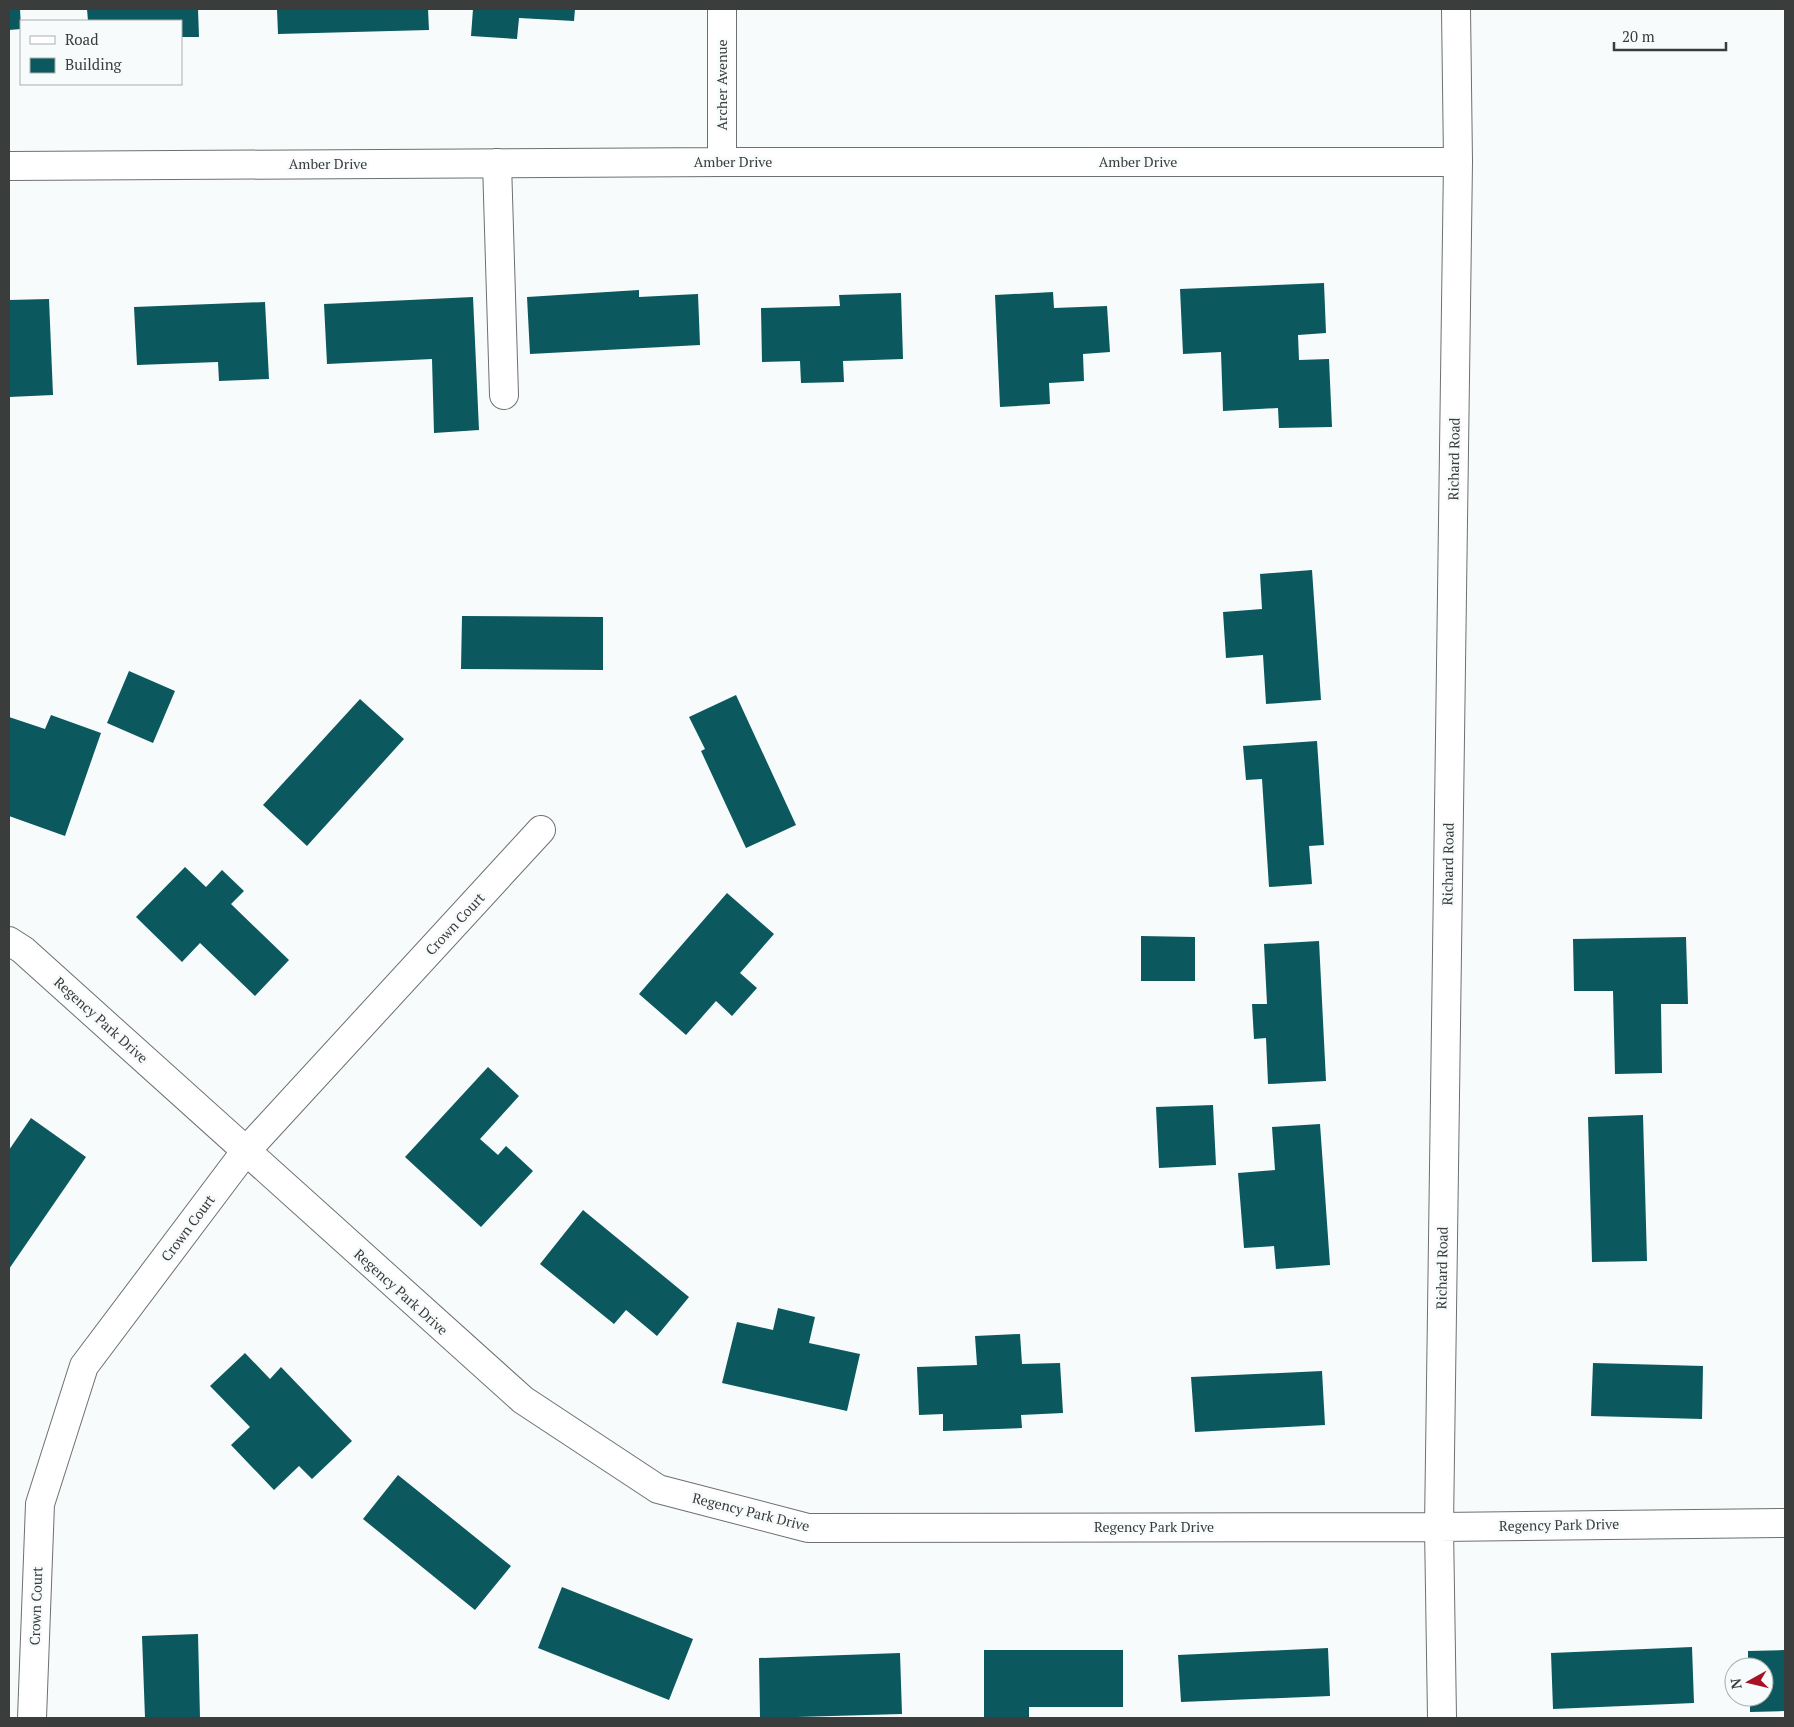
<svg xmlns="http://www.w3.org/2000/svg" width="1794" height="1727" font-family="'PT Serif',serif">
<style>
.building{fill:#0b595e}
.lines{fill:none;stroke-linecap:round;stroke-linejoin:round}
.minor-casing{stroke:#6c7070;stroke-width:30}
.minor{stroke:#fff;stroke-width:28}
.labels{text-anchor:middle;stroke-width:5;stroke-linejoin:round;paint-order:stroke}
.street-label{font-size:14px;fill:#3b3c3c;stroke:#f7fbfb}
</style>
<rect width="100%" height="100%" fill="#f7fbfb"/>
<path class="building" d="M9 9H20L21 29 9 30Z
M87 9H198L199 37H181V21H88Z
M277 9H428L429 30 278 34Z
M473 9H575L574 21 519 18 517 39 471 36Z
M1324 283 1326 333 1298 335 1299 360 1329 359 1332 427 1279 428 1278 408 1223 411 1221 352 1183 354 1180 289Z
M639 290V297L698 294 700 345 530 354 527 297Z
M1053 292 1054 308 1107 306 1110 352 1083 354 1084 381 1049 383 1050 404 1000 407 995 295Z
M901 293 903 359 843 361 844 382 801 383 800 361 762 362 761 308 840 306 839 295Z
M473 297 479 430 434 433 432 359 327 364 324 304Z
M49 299 53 395 9 397V300Z
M265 302 269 379 219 381 218 362 137 365 134 307Z
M1312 570 1321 700 1266 704 1263 655 1226 658 1223 612 1262 609 1260 574Z
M462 616 603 617V670L461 669Z
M129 671 175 691 153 743 107 723Z
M736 695 796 825 746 848 701 751 705 749 689 717Z
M360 699 404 739 307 846 263 805Z
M51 715 101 733 65 836 9 816V717L45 729Z
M1317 741 1324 845 1309 846 1312 884 1269 887 1262 779 1246 780 1243 746Z
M185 867 206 887 222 870 244 891 231 904 289 960 255 996 200 943 182 962 136 917Z
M727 893 774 934 740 973 757 988 732 1016 716 1001 686 1035 639 994Z
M1141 936 1195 937V981H1141Z
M1686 937 1688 1004H1661L1662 1073 1615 1074 1613 991H1574L1573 939Z
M1319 941 1326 1081 1268 1084 1266 1038 1254 1039 1252 1004H1267L1264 944Z
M488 1067 519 1096 480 1139 498 1155 506 1146 533 1171 481 1227 405 1157Z
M1213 1105 1216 1165 1159 1168 1156 1107Z
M1643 1115 1647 1261 1592 1262 1588 1117Z
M31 1118 86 1157 9 1269V1150Z
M1320 1124 1330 1265 1276 1269 1274 1246 1244 1248 1238 1173 1275 1170 1272 1127Z
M583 1210 689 1297 657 1336 626 1310 614 1324 540 1264Z
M778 1308 815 1317 809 1343 860 1354 847 1411 722 1383 737 1322 773 1330Z
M1020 1334 1022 1364 1060 1363 1063 1413 1021 1415 1022 1428 943 1431V1414L919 1415 917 1367 977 1365 975 1336Z
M245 1353 270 1379 281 1367 352 1441 312 1479 299 1466 274 1490 231 1445 250 1427 210 1386Z
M1593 1363 1703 1366 1702 1419 1591 1416Z
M1322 1371 1325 1425 1195 1432 1191 1377Z
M398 1475 511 1566 475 1610 363 1519Z
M562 1587 693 1639 669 1700 538 1648Z
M198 1634 200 1718H145L142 1636Z
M1692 1647 1694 1703 1553 1709 1551 1653Z
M1328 1648 1330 1696 1181 1702 1178 1655Z
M984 1650H1123V1707H1029V1718H984Z
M1785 1650V1711L1750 1712V1697H1764V1667H1748V1651Z
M900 1653 902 1714 760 1718 759 1658Z"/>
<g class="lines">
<defs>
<path id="minor" d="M722 9V162
M497 163 504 395
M9 166 722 162H1458
M9 941 23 950 523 1400 658 1489 808 1528 1439 1527 1785 1523
M32 1718 40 1504 84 1366 245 1152 541 830
M1442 1718 1439 1527 1458 162 1456 9"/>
</defs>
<use href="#minor" class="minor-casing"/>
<use href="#minor" class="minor"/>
</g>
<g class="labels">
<g class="street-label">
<text transform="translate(722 85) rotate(-90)" y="5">Archer Avenue</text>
<text x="733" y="167">Amber Drive</text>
<text x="1138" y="167">Amber Drive</text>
<text x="328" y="169">Amber Drive</text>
<text transform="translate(1454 459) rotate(-89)" y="5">Richard Road</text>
<text transform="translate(1448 864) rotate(-89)" y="5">Richard Road</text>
<text transform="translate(455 924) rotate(-47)" y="5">Crown Court</text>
<text transform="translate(101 1020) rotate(42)" y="5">Regency Park Drive</text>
<text transform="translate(188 1228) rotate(-53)" y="5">Crown Court</text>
<text transform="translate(1442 1268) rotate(-89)" y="5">Richard Road</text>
<text transform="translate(401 1292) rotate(42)" y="5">Regency Park Drive</text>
<text transform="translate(751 1512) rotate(14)" y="5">Regency Park Drive</text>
<text transform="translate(1559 1525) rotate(-1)" y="5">Regency Park Drive</text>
<text x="1154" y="1532">Regency Park Drive</text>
<text transform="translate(36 1606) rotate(-88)" y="5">Crown Court</text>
</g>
</g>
<rect width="1794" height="1727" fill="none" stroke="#3b3c3c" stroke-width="20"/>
<rect x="20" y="20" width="162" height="65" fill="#f7fbfb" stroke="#acafaf"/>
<rect x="30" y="36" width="25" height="8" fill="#ffffff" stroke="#acafaf"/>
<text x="65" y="45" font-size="15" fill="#3b3c3c">Road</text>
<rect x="30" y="58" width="25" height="15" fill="#0b595e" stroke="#acafaf"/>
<text x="65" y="70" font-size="15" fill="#3b3c3c">Building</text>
<g transform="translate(1749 1682) rotate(262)"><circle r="24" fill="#f7fbfb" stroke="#acafaf"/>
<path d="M0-4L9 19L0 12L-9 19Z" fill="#a81226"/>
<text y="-8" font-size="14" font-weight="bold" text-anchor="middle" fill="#3b3c3c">N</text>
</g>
<path d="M1614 42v8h112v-8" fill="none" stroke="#3b3c3c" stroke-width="2.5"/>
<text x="1622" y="42" font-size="15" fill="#3b3c3c" stroke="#f7fbfb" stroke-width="4" paint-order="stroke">20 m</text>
</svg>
